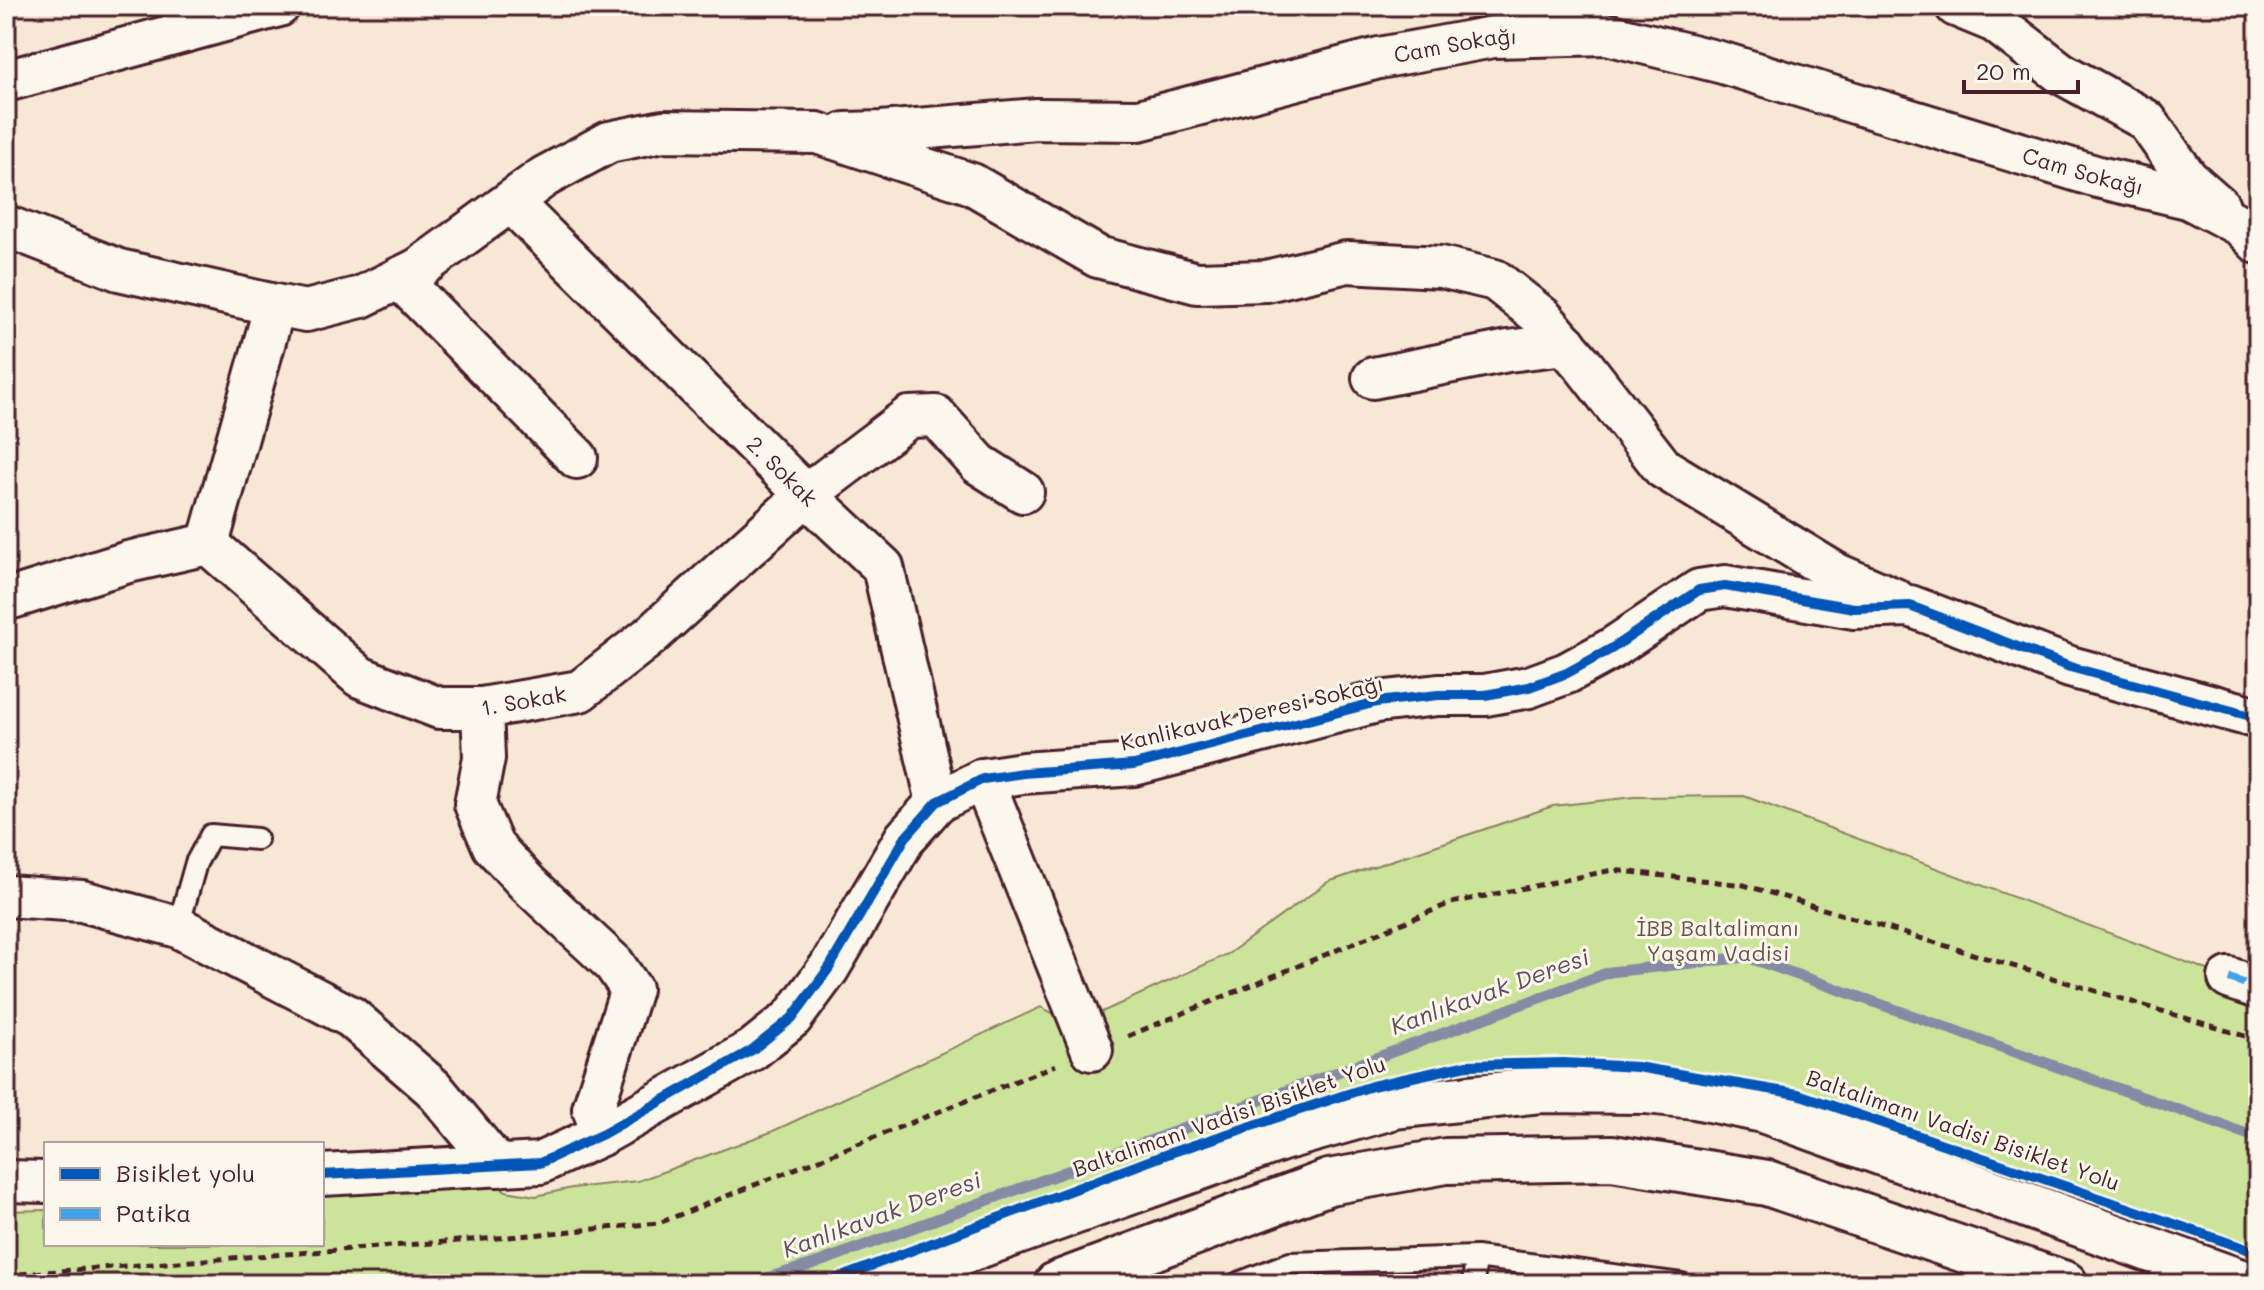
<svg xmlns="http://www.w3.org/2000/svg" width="2264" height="1290" font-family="Mali,sans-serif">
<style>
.green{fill:#cbe49a;stroke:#8a8262;stroke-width:2}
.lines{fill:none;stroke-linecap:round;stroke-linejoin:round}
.stream{stroke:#868aa5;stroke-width:11}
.service-casing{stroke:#4a1f2b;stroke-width:26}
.minor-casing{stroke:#4a1f2b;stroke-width:46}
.primary-casing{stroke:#4a1f2b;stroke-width:50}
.path{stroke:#4a1f2b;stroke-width:5;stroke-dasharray:8 6;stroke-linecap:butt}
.service{stroke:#fbf7ec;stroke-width:20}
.minor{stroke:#fbf7ec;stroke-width:40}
.primary{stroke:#fbf7ec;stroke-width:44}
.quiet{stroke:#40a2eb;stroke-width:8;stroke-dasharray:16 8;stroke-linecap:butt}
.cycleway-casing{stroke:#fbf7ec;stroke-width:15}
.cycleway{stroke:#0057b8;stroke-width:10}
.labels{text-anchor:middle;stroke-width:6;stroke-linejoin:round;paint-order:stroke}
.street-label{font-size:22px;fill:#4a1f2b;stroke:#fbf7ec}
.park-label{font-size:22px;fill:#6a5047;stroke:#fbf7ec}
.water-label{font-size:24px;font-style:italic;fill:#634c5e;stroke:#fbf7ec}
</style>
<rect width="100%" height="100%" fill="#f6e8d4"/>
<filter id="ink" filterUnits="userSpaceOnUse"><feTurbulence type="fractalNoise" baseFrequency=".0125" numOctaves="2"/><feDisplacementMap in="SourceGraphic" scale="16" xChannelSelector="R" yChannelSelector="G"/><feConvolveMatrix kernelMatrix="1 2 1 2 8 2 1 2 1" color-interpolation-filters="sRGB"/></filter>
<g filter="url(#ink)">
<path class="green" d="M1744 796 2258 989V1259L1799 1100 1636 1073 1485 1070 1374 1091 1283 1118 834 1284H6V1211L46 1210V1244H322V1190L484 1176 506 1191 536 1196 572 1188 638 1181 771 1132 1041 1007 1064 1019 1089 1018 1228 954 1328 882 1553 806 1634 797Z"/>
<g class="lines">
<path class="stream" d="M746 1284 814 1264 1610 972 1747 957 2258 1138"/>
<defs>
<path id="service" d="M178 927 196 863 211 835 257 839
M1476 1257 1681 1284
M1236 1284 1290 1263 1476 1257 1473 1284"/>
<g id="minor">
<path d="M1956 6 1995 22 2061 73 2146 120 2187 178 2219 206"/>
<path d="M6 81 279 6"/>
<path id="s1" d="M845 133 881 132 1037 119 1139 120 1379 58 1493 37 1607 34 1723 63 2098 177 2188 198 2241 226 2258 243"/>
<path id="s2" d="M511 202 806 495 883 567 937 802"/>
<path d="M6 226 119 270 275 305 208 544"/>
<path d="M399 278 577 458"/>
<path d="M275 305 306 311 361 297 418 269 544 177 609 142 663 131 817 133 972 184 1098 257 1197 283 1266 281 1347 262 1441 267 1495 280 1542 317 1583 365 1663 468 1837 574 1895 599"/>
<path d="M1373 378 1508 351 1566 344"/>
<path id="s3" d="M208 544 360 677 439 708H482L580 691 649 637 806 495 909 417 936 416 979 464 1023 492"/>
<path d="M6 600 128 562 208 544"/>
<path d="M482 708 484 758 475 804 493 846 527 883 614 964 631 989 593 1109 603 1134"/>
<path d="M983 779 1092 1050"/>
<path d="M6 896 82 901 178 927 351 1017 433 1088 498 1166"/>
<path d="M2229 978 2258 988"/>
<path d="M322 1175 540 1163 603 1134 752 1050 792 1018 829 968 905 838 937 802 983 779 1023 773 1134 765 1377 702 1438 695H1485L1529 687 1567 673 1611 649 1699 590 1725 586 1854 608 1910 606 2070 667 2258 718"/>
<path d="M6 1181 46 1182"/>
</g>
<path id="primary" d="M880 1284 941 1259 1282 1138 1395 1106 1542 1090 1646 1091 1695 1096 1763 1110 2246 1284
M1057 1284 1329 1182 1446 1161 1612 1158 1767 1183 2065 1284"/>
</defs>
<use href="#service" class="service-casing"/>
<use href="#minor" class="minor-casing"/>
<use href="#primary" class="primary-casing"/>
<path class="path" d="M1128 1036 1451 903 1613 870 1744 885 2258 1040
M6 1275 498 1238 659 1223 1056 1065"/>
<use href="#service" class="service"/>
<use href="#minor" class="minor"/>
<use href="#primary" class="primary"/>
<path class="quiet" d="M2229 978 2258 988"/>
<defs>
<path id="cycleway" d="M322 1175 540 1163 603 1134 752 1050 792 1018 829 968 905 838 937 802 983 779 1023 773 1134 765 1377 702 1438 695H1485L1529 687 1567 673 1611 649 1699 590 1725 586 1854 608 1910 606 2070 667 2258 718
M823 1284 1170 1153 1372 1086 1467 1065 1564 1063 1637 1067 1798 1094 2258 1253"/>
</defs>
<use href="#cycleway" class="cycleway-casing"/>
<use href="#cycleway" class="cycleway"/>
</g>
</g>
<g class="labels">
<g class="street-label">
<text dy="8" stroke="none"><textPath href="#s1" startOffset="620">Cam Sokağı</textPath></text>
<text dy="8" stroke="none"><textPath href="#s1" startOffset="1268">Cam Sokağı</textPath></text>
<text dy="8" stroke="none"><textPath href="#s2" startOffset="382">2. Sokak</textPath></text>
<text dy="8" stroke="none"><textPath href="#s3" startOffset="372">1. Sokak</textPath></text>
<text transform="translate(1252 713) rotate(-13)" y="8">Kanlikavak Deresi Sokağı</text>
<text transform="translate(1229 1116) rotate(-19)" y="8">Baltalimanı Vadisi Bisiklet Yolu</text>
<text transform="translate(1963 1130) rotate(19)" y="8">Baltalimanı Vadisi Bisiklet Yolu</text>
</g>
<g class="park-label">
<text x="1718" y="936">İBB Baltalimanı<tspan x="1718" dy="25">Yaşam Vadisi</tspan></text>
</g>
<g class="water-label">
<text transform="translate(1490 992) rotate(-20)" y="8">Kanlıkavak Deresi</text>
<text transform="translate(882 1215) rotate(-20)" y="8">Kanlıkavak Deresi</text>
</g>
</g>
<rect width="2264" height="1290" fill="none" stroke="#fbf7ec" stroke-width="32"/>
<rect x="16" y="16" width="2232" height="1258" fill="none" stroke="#4a1f2b" stroke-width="3" filter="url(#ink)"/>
<rect x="44" y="1142" width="280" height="104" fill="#fbf7ec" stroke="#b4a19f" stroke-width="2"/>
<rect x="60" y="1168" width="40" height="12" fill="#0057b8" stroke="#b4a19f" stroke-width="2"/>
<text x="116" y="1182" font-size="24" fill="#4a1f2b">Bisiklet yolu</text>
<rect x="60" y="1208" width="40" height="12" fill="#40a2eb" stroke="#b4a19f" stroke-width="2"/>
<text x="116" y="1222" font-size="24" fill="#4a1f2b">Patika</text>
<path d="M1964 80v12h114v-12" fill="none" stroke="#4a1f2b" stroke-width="4"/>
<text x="1976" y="80" font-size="24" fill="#4a1f2b" stroke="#fbf7ec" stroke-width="6" paint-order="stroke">20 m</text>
</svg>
